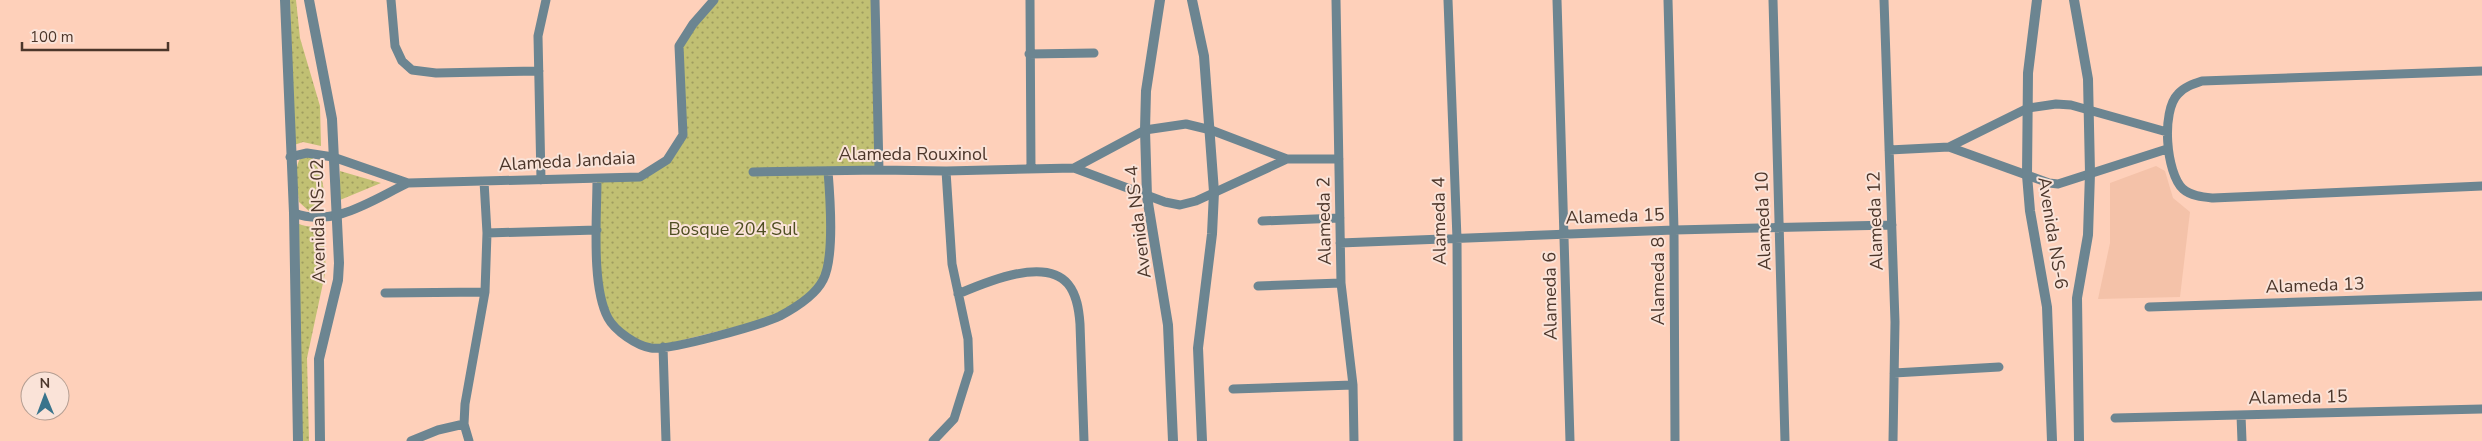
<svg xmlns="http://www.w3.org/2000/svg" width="2482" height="441" font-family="'Nunito Sans',sans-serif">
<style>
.built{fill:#f4c2a9}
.grass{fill:url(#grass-dots)}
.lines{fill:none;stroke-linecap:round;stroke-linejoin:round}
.minor{stroke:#6c8591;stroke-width:9}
.tertiary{stroke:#6c8591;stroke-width:10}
.labels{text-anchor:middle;stroke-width:4;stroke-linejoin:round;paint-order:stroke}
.street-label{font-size:18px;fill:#4c362a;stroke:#fae3d8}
.park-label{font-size:18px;fill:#4f4e22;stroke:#fae3d8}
</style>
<defs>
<pattern id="grass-dots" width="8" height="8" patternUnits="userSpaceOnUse" patternTransform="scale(1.25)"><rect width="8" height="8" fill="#c1c073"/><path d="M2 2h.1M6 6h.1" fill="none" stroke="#9f9d5f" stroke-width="1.8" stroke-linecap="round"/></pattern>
</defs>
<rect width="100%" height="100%" fill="#fed0ba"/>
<path class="built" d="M2156 166 2165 171 2173 198 2190 212 2180 297 2098 299 2110 243V183Z"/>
<path class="grass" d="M290 0H296L300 38 320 106 321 146 303 142 294 145Z
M714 0H875L879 170 828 171 830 205 824 280 779 316 651 348 626 337 609 319 600 293 597 179 640 177 667 160 683 135 679 46Z
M302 156 313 158C321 174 334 204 310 212L299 202C298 188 292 168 302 156Z
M340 171 381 183 340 200Z
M322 223 326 269 307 358 309 441H301L299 224C307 227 314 228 322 223Z"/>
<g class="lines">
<path class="minor" d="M391 0 395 46 402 61 412 70 436 73 539 71
M875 0 879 170
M1030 0 1031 169
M1336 0 1341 283 1353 385 1354 441
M1448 0 1457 239 1458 441
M1557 0 1570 441
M1668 0 1674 230 1675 441
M1773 0 1785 441
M1884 0 1895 322 1893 441
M1029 54 1094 53
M2482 71 2202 81C2193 84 2184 87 2178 94 2161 111 2166 173 2183 189 2191 196 2203 197 2213 198L2482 186
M1949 147 2028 108 2056 104 2071 105 2167 132
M1889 150 1949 147 2049 183 2058 184 2167 149
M290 157 307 153 333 157 408 183 640 177 667 160 683 135 679 46 693 24 714 0
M1074 168 1145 130 1186 124 1211 130 1287 159H1339
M753 172 879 170 946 171 1074 168 1165 202 1180 205 1196 201 1287 159
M597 179C597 217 591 286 608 318 615 331 637 346 651 348 669 351 761 325 780 316 795 308 815 296 823 280 835 258 830 196 828 171
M541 180 538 36 546 0
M294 213C334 228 372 200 408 183
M1262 221 1340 218
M487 233 597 230
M1340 243 1674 230 1892 225
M1258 286 1341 283
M385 293 485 292
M958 294C984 283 1045 256 1068 284 1077 295 1079 310 1080 324L1084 441
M2149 307 2482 296
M663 347 666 441
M1894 373 1999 367
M1233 389 1353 385
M2241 415 2242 441
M2115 418 2482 409
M411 441 438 430 464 424
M469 441 464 424 465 404 485 292 487 233 484 181
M933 441 954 419 969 371 968 339 952 264 946 171"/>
<path class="tertiary" d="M285 0 294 213 298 441
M309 0 332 119 339 263 338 280 319 359 320 441
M1160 0 1146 91 1145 130 1147 197 1168 325 1173 441
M1192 0 1204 56 1214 192 1212 234 1198 348 1202 441
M2037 0 2028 73 2027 175 2030 211 2047 307 2052 441
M2074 0 2088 79 2090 173 2088 235 2077 298 2079 441"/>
</g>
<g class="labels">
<g class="street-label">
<text x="913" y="160">Alameda Rouxinol</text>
<text transform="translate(567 161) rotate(-3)" y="6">Alameda Jandaia</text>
<text transform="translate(1615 216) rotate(-2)" y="6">Alameda 15</text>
<text transform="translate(318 221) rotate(-91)" y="6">Avenida NS-02</text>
<text transform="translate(1324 221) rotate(-91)" y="6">Alameda 2</text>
<text transform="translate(1439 221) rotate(-91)" y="6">Alameda 4</text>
<text transform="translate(1763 221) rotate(-92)" y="6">Alameda 10</text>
<text transform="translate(1875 221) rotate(-92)" y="6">Alameda 12</text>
<text transform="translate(1138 222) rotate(-97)" y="6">Avenida NS-4</text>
<text transform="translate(2053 233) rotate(81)" y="6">Avenida NS-6</text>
<text transform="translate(1658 281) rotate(-90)" y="6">Alameda 8</text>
<text transform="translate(2315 285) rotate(-2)" y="6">Alameda 13</text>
<text transform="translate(1550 296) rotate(-91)" y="6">Alameda 6</text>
<text transform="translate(2298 397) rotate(-1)" y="6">Alameda 15</text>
</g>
<g class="park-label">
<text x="733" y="235">Bosque 204 Sul</text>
</g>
</g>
<g transform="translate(45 396) rotate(359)"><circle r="24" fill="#fae3d8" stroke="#b49e92"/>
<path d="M0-4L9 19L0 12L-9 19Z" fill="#39748c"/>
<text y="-8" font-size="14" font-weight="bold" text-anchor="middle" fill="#4c362a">N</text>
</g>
<path d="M22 42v8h146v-8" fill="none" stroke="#4c362a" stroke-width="2.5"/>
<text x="30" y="42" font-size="15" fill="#4c362a" stroke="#fae3d8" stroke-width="4" paint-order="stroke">100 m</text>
</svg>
